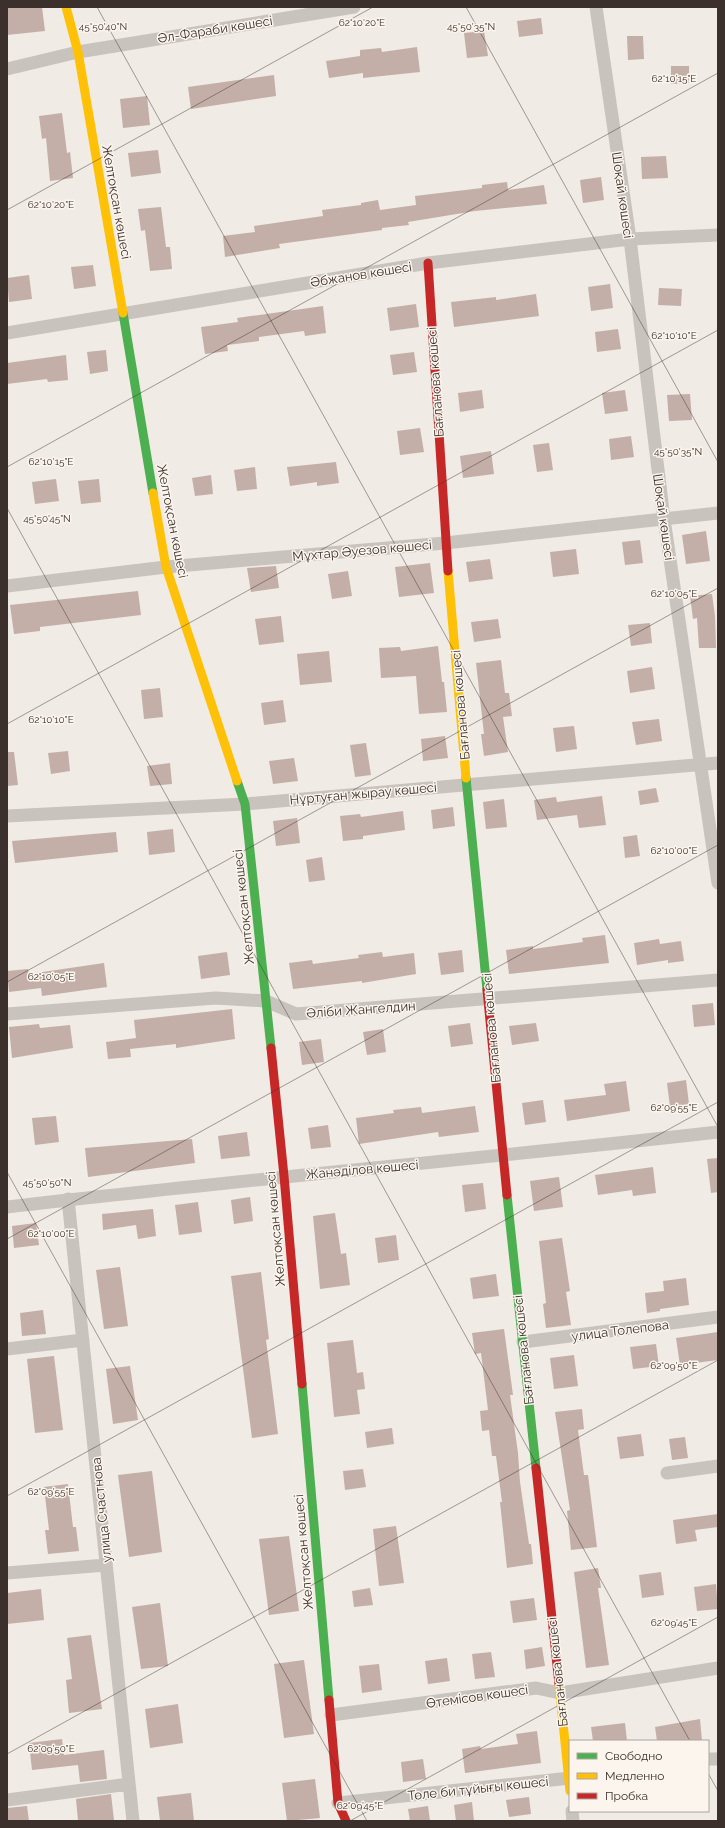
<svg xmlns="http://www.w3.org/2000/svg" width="725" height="1828" font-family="Raleway,sans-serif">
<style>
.building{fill:#c3afa7}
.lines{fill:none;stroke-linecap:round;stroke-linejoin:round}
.street{stroke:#c9c3be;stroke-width:13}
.fast{stroke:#4caf50;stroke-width:9}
.slow{stroke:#ffc107;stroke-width:9}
.jam{stroke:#c62828;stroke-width:9}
.ticks{fill:none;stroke:#3b302b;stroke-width:1;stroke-opacity:0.45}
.labels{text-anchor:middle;stroke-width:3;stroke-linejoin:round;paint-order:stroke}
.street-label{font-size:13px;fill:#3b302b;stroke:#fbf5ee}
.ticks-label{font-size:10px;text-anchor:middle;fill:#3b302b;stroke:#fbf5ee;stroke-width:3;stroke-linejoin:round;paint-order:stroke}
</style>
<rect width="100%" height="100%" fill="#f0ebe5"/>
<path class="building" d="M7 7H42L45 31 7 35Z
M541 18 543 34 519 37 517 21Z
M484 31 488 56 467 58 464 33Z
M627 36H643L644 59 628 60Z
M417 47 420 72 363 78V73L329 78 326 61 360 56V50L381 48 382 52Z
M671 66H689V83L671 84Z
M274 75 276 96 191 109 188 87Z
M147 96 150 125 123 128 120 99Z
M62 113 67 153 70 152 73 178 50 181 46 138 42 139 39 116Z
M158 150 161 173 131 177 128 153Z
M666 156 668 178 642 179 641 157Z
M601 177 604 200 583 203 580 180Z
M507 182 508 190 544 185 547 204 475 211 408 222 409 225 382 228V230L279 244 280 248 225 257 223 236 255 232 254 226 323 216 322 210 361 205V203L378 200 380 210 416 205 415 196 482 188V185Z
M161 207 166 247H170L172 269 150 271 145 230 141 231 138 209Z
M93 265 96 286 74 289 71 267Z
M29 275 32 299 9 302 7 278Z
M610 284 613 308 591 311 588 287Z
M659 288 682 289 681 306 658 305Z
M536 294 539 316 454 327 451 302 496 297V300Z
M416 304 419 327 390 331 387 308Z
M323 306 326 333 305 336 304 331 259 337V341L227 345 228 351 205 354 201 327 238 322 237 318Z
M618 329 621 349 597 352 595 332Z
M106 350 108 371 90 374 87 352Z
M414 352 417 372 393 375 390 355Z
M66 355 68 380 48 382 47 379 7 384V363Z
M482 390 484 408 460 412 458 393Z
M625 390 628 411 605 414 602 393Z
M690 394 692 420 669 421 667 395Z
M420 428 424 452 400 455 397 431Z
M631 436 634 457 611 460 609 439Z
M549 443 553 470 537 472 533 445Z
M491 451 494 474 463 478 460 456Z
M336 462 339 483 317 486V482L290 486 287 467Z
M255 467 257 489 237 491 234 470Z
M211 475 213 494 195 496 192 478Z
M56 479 59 501 35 504 32 482Z
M99 479 101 502 81 504 78 481Z
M706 531 710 561 686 564 682 535Z
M640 540 643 563 625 565 622 542Z
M576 549 579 574 553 577 550 552Z
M490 559 493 579 469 582 466 562Z
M430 563 434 593 399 597 395 567Z
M276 566 279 588 251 592 247 568Z
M348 571 352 596 332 599 328 574Z
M138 591 141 615 40 627V631L14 634 10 605Z
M712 594 715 616 716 648H699L697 618 693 619 690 596Z
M281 616 284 642 259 645 255 619Z
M498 619 501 638 474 642 471 622Z
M650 623 652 643 631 646 628 625Z
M438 646 442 682H444L447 712 419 714 416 676 381 678 379 648 400 647 401 651Z
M329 651 332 682 300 685 297 654Z
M501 660 505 693H509L512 716 503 717 508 752 484 756 481 734H484L476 663Z
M652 667 655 689 630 693 627 671Z
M160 688 163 717 144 719 141 690Z
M283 700 286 722 264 725 261 703Z
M659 719 662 741 636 745 632 722Z
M574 726 577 749 556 752 553 728Z
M445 736 448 758 423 761 421 739Z
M366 743 371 775 355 777 350 745Z
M68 751 70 771 51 774 48 753Z
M7 752H14L18 785 7 786Z
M294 758 298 781 273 784 269 761Z
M170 763 172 784 150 786 147 766Z
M656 788 659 802 640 805 638 791Z
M602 796 606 825 579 828 577 815 537 820 534 800 556 797 557 802Z
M504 799 507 827 486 829 483 802Z
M453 807 455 826 433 829 431 810Z
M403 811 405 830 363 836V839L343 841 340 816 360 814 361 817Z
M297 818 300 843 276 846 273 821Z
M173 829 175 852 149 855 147 832Z
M116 832 118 852 15 863 12 841Z
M637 835 640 856 625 858 623 837Z
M322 857 325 880 309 882 306 860Z
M605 935 609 963 509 974 506 950 533 946V949L583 942 582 938Z
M659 939 660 944 681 941 684 961 668 963V960L637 965 634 943Z
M462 950 464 972 441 975 438 953Z
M227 952 230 975 201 979 198 956Z
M382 952 383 957 414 953 416 974 362 983V981L293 989 289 963 312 960 313 964 359 958 358 955Z
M104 963 107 987 42 996 41 988 9 992 7 971 28 969 29 974Z
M713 1003 715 1025 694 1027 692 1005Z
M232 1009 235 1039 176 1048V1044L130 1049 131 1057 108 1059 106 1042 136 1038 134 1020Z
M470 1023 473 1044 451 1047 448 1026Z
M536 1023 539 1041 512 1045 509 1026Z
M39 1024 40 1028 70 1025 73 1048 12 1058 9 1027Z
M383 1029 386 1052 367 1055 363 1032Z
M321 1039 324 1062 302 1065 299 1042Z
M686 1080 689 1104 670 1107 667 1083Z
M626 1081 630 1111 567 1121 564 1100 606 1095 604 1084Z
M543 1100 546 1122 525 1125 522 1103Z
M475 1106 479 1132 439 1137 438 1132 359 1144 356 1118 394 1113 393 1110 421 1107 422 1113Z
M56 1116 59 1142 35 1145 32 1118Z
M328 1125 331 1147 311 1149 308 1128Z
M247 1132 250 1156 221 1159 218 1136Z
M192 1139 195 1163 88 1177 85 1148Z
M718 1158V1192L711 1193 707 1159Z
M653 1167 656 1193 633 1196 632 1190 598 1195 595 1175Z
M559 1177 563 1207 534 1211 530 1181Z
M483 1183 486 1209 465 1212 462 1185Z
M250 1197 253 1221 234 1224 231 1200Z
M198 1202 202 1232 179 1235 175 1205Z
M153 1209 156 1236 138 1239 136 1225 103 1230 102 1214Z
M335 1213 341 1254 346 1253 350 1285 320 1289 313 1216Z
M36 1223 39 1245 14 1248 12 1226Z
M396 1235 399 1260 378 1263 375 1238Z
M562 1238 570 1291 566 1292 571 1325 546 1328 543 1304 546 1303 539 1241Z
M120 1267 128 1326 104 1329 96 1270Z
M261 1272 269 1339 266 1340 278 1434 252 1438 231 1276Z
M496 1274 499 1296 473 1299 470 1278Z
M686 1278 689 1305 660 1309V1311L647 1313 645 1293 664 1291 663 1281Z
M43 1310 46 1334 22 1336 20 1313Z
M504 1329 513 1395H510L518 1453 520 1482 529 1544H531L533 1564 507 1568 500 1502H502L496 1456H492L489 1430 482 1431 480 1411 488 1410 481 1353 475 1354 472 1333Z
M718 1332V1360L680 1365 676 1338Z
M353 1340 357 1373 363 1372 365 1389 357 1390 360 1414 334 1417 327 1343Z
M656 1344 659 1366 633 1369 630 1347Z
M574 1355 578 1386 554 1389 550 1358Z
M54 1356 63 1430 35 1433 27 1359Z
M130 1366 138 1420 113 1424 106 1369Z
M582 1409 584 1429 578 1430 584 1475H588L597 1547 571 1550 567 1511 570 1510 555 1412Z
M392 1428 394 1444 367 1448 365 1432Z
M641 1434 644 1456 620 1459 617 1437Z
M685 1437 688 1458 672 1460 669 1439Z
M363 1469 366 1487 345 1490 343 1471Z
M152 1471 162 1552 129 1557 118 1475Z
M68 1484 73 1527H76L79 1551 48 1554 45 1530H49L44 1487Z
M718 1514V1527L695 1530 697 1541 676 1544 673 1520Z
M396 1526 404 1583 379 1586 373 1529Z
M289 1536 299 1611 269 1615 259 1539Z
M598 1568 601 1588H598L609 1665 586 1668 574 1572Z
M661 1572 664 1595 642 1598 639 1575Z
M716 1584 718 1609 697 1611 694 1587Z
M370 1588 373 1605 354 1607 352 1591Z
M41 1589 44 1620 7 1624V1593Z
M534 1598 537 1620 513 1623 510 1601Z
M160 1603 168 1666 141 1669 132 1607Z
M91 1635 102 1709 69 1713 66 1680 72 1679 67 1638Z
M542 1647 545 1666 526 1669 524 1650Z
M491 1652 495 1677 475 1679 472 1654Z
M447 1658 450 1681 428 1684 425 1661Z
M304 1660 314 1734 284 1738 274 1664Z
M379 1664 382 1690 362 1693 359 1666Z
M178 1704 183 1743 150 1748 145 1709Z
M700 1719 702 1741H657L655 1727Z
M625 1723 627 1741H593L591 1727Z
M537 1731 541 1763 465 1773 462 1749 480 1746 481 1749 518 1744 516 1734Z
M62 1739 64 1755 104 1750 107 1779 80 1782 78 1765 32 1770 29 1743Z
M423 1759 426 1779 403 1782 401 1762Z
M315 1779 320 1818 287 1821 282 1783Z
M191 1793 194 1821H160L157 1797Z
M111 1794 114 1820 78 1821 76 1799Z
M529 1797 531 1814 509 1817 506 1800Z
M472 1802 474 1821H456L454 1805Z
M27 1806 29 1821H7V1808Z
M428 1806 430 1821H410L408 1809Z"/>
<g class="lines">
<path class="street" d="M596 7 630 239 664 519 718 883
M7 69 78 52 354 7
M7 333 428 263 630 239 718 235
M7 586 166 567 445 543 718 513
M7 816 245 804 718 763
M7 1014 216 998 266 1001 296 1014 718 980
M68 1199 133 1821
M7 1207C244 1179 481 1159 718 1132
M523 1342 718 1317
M7 1349 83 1340
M667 1473 718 1466
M7 1573 106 1565
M331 1715 536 1688 560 1693 718 1668
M708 1759H718
M7 1800 129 1784
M338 1803 570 1778
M572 1811 573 1821"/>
<path class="fast" d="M123 313 153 493
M466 778 487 990
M237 781 245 804 271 1048
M507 1195 536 1468
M302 1384 329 1700"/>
<path class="slow" d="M66 7 78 52 123 313
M153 493 166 567 237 781
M448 571 466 778
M559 1684 570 1791"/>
<path class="jam" d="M428 263 448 571
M487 990 507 1195
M271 1048 284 1176 302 1384
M536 1468 559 1684
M329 1700 338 1803 346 1821"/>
</g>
<path class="ticks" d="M97 7 718 1127M466 7 718 462M7 210 373 7M7 467 718 73M7 508 690 1741M7 724 718 330M7 982 718 588M7 1172 367 1821M7 1239 718 845M7 1496 718 1102M7 1754 718 1360M708 1773 718 1791M350 1821 718 1617"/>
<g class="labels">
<g class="street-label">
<text transform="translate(215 29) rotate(-9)" y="5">Әл-Фараби көшесі</text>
<text transform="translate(623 195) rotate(82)" y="5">Шоқай көшесі</text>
<text transform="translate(117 202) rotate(80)" y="5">Желтоқсан көшесі</text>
<text transform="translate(361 274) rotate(-9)" y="5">Әбжанов көшесі</text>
<text transform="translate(435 382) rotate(-94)" y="5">Бағланова көшесі</text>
<text transform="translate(664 517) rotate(82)" y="5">Шоқай көшесі</text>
<text transform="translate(173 521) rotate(79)" y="5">Желтоқсан көшесі</text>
<text transform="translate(362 550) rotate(-5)" y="5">Мұхтар Әуезов көшесі</text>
<text transform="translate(460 705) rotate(-95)" y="5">Бағланова көшесі</text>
<text transform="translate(363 793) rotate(-5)" y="5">Нұртуған жырау көшесі</text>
<text transform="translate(243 907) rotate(-96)" y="5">Желтоқсан көшесі</text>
<text transform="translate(361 1009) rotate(-4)" y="5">Әліби Жангелдин</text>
<text transform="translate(491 1028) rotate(-95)" y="5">Бағланова көшесі</text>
<text transform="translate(362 1169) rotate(-5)" y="5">Жанәділов көшесі</text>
<text transform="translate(275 1229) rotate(-95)" y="5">Желтоқсан көшесі</text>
<text transform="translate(620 1330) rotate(-7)" y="5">улица Толепова</text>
<text transform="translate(523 1350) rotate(-96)" y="5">Бағланова көшесі</text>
<text transform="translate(101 1510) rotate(-96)" y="5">улица Счастнова</text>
<text transform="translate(303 1552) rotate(-95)" y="5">Желтоқсан көшесі</text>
<text transform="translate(557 1672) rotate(-96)" y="5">Бағланова көшесі</text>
<text transform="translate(477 1696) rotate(-8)" y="5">Өтемісов көшесі</text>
<text transform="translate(478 1788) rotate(-6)" y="5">Төле би тұйығы көшесі</text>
</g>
</g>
<g class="ticks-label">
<text x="362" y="26">62°10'20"E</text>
<text x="103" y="30">45°50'40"N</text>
<text x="471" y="30">45°50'35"N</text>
<text x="674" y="82">62°10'15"E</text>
<text x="51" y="208">62°10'20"E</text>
<text x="674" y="339">62°10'10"E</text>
<text x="678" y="455">45°50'35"N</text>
<text x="51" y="465">62°10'15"E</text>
<text x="47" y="522">45°50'45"N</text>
<text x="674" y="597">62°10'05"E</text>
<text x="51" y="723">62°10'10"E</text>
<text x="674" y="854">62°10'00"E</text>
<text x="51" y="980">62°10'05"E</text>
<text x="674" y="1111">62°09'55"E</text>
<text x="47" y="1186">45°50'50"N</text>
<text x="51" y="1237">62°10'00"E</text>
<text x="674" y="1369">62°09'50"E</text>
<text x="51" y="1495">62°09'55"E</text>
<text x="674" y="1626">62°09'45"E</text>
<text x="51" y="1752">62°09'50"E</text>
<text x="360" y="1809">62°09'45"E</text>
</g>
<rect width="725" height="1828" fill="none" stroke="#3b302b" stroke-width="16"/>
<rect x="569" y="1740" width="140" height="72" fill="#fbf5ee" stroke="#aea6a0"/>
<rect x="577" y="1753" width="20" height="6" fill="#4caf50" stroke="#aea6a0"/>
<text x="605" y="1760" font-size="12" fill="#3b302b">Свободно</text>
<rect x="577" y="1773" width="20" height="6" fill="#ffc107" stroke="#aea6a0"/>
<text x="605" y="1780" font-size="12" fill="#3b302b">Медленно</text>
<rect x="577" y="1793" width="20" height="6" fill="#c62828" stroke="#aea6a0"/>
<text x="605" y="1800" font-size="12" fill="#3b302b">Пробка</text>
</svg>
